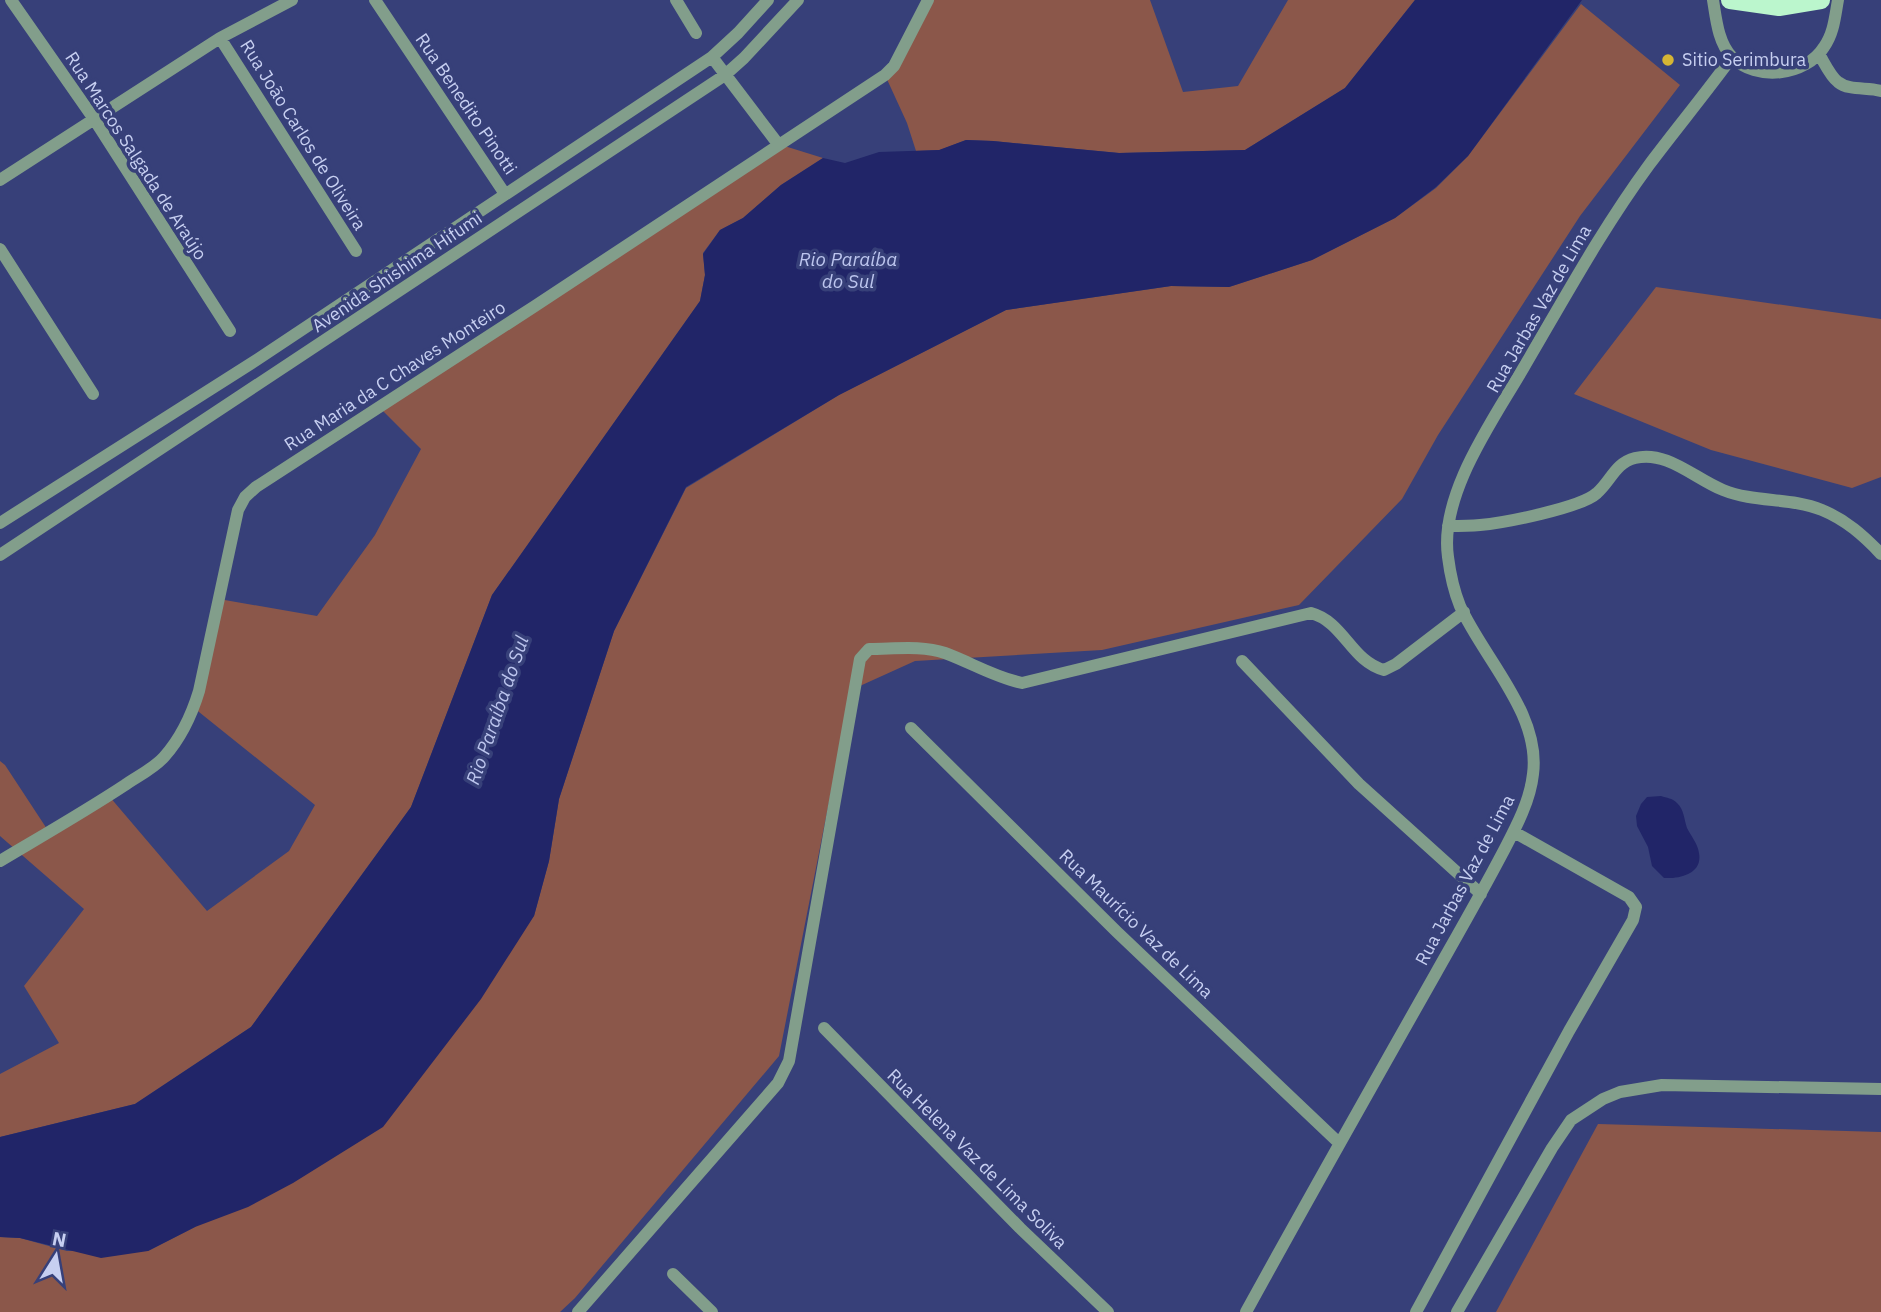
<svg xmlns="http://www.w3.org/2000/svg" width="1881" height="1312" font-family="'IBM Plex Sans',sans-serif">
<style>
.green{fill:#8b574a}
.water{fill:#212568}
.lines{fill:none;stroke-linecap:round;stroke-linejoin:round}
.minor{stroke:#829e8b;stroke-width:12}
.major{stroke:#bbf6cd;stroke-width:18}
.poi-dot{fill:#d5b534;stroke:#374079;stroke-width:2.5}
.labels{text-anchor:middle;stroke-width:7;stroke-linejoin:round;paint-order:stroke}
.poi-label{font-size:18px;fill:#c7cff1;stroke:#374079;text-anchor:start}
.street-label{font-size:18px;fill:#c7cff1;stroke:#374079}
.water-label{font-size:19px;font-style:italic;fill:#bcc5ee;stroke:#374079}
</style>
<rect width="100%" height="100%" fill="#374079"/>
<path class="green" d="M928 0H1150L1183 92 1238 86 1288 0H1415L1345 88 1245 150 1119 153 993 141 966 140 940 150 916 151 907 123 885 75Z
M1581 4 1680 85 1580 216 1438 435 1402 499 1299 605 1102 650 915 661 851 690 779 1056 575 1298 560 1312H0V1237L20 1238 67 1251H148L195 1227 534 916 549 861 559 799 614 631 686 488 839 395 1006 310 1171 286 1229 287 1312 260 1395 218 1436 188 1468 156Z
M778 144 823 158 781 185 743 218 720 230 703 253 705 275 700 301 492 595 411 807 251 1027 135 1104 0 1137V1074L59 1043 24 986 84 909 0 836V761L5 765 49 832 109 796 207 911 289 851 315 805 194 708 219 599 317 616 375 535 421 449 379 407Z
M1656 287 1881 319V477L1852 488 1711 450 1574 394Z
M1598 1124 1881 1132V1312H1496Z"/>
<path class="water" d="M1415 0H1582L1468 156 1436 187 1395 218 1312 260 1229 287 1171 286 1006 310 839 395 686 487 614 631 559 799 549 861 534 916 481 999 383 1127 293 1183 248 1207 195 1227 148 1251 101 1258 20 1238 0 1237V1137L135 1104 251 1027 411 807 492 595 700 301 705 275 703 254 720 230 743 218 781 185 823 158 845 163 879 152 939 150 966 140 993 141 1119 153 1245 150 1345 88Z
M1661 796C1667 798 1672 798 1677 803 1684 809 1684 819 1687 828 1691 836 1698 844 1699 853 1703 874 1679 879 1664 878L1652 866 1648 847 1637 826 1636 816 1641 804 1647 797Z"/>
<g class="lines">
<path class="minor" d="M11 0 94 119 230 331
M375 0 505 194
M676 0 696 33
M1713 0C1716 18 1718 43 1732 57 1756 82 1806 76 1824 47 1834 33 1835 16 1838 0
M220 38 356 251
M1819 54C1824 62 1830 76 1838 82 1849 91 1868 87 1881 91
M712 57 778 144
M0 180 220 38 292 0
M0 249 93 394
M0 523 258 359 712 57 738 33 768 0
M1448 526C1459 526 1469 526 1480 525 1503 523 1581 508 1597 493 1611 481 1615 463 1635 458 1667 450 1695 479 1723 490 1755 503 1790 497 1822 510 1846 520 1863 535 1881 554
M0 555 725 75 744 58 798 0
M1242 661 1359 784 1481 894
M911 728 1117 932 1339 1143
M0 861C42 836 84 812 125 785 138 776 153 769 164 757 181 738 192 714 199 691L238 510 245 497 256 487 535 306 885 75 894 66 928 0
M824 1028 1020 1228 1108 1312
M673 1274 712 1312
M578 1312 778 1083 789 1061 860 659 869 649C894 649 922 645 945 653 972 663 994 677 1022 683L1311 613C1344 622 1351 661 1384 670L1396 664 1464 612
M1246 1312C1308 1199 1372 1086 1436 973 1458 934 1481 894 1502 854 1515 829 1530 802 1533 774 1541 714 1484 659 1460 606 1454 591 1450 573 1448 557 1439 494 1494 419 1524 367 1564 299 1602 229 1649 165 1676 129 1705 94 1732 57
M1416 1312 1569 1031 1633 920 1636 907 1629 897 1514 832
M1457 1312 1552 1148 1571 1120 1603 1099 1620 1092 1662 1085 1881 1089"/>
<path class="major" d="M1730 0 1779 7 1821 0"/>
</g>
<circle class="poi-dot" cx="1668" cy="60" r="7"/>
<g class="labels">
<g class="poi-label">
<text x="1682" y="66">Sitio Serimbura</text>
</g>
<g class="street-label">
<text transform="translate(466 104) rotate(56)" y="6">Rua Benedito Pinotti</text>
<text transform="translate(303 135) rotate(58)" y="6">Rua João Carlos de Oliveira</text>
<text transform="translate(136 156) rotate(57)" y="6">Rua Marcos Salgada de Araújo</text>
<text transform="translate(397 272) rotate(-34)" y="6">Avenida Shishima Hifumi</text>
<text transform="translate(1539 309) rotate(-60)" y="6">Rua Jarbas Vaz de Lima</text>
<text transform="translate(395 376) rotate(-33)" y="6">Rua Maria da C Chaves Monteiro</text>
<text transform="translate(1465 880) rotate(-62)" y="6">Rua Jarbas Vaz de Lima</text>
<text transform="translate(1136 924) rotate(44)" y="6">Rua Maurício Vaz de Lima</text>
<text transform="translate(977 1159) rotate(45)" y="6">Rua Helena Vaz de Lima Soliva</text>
</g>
<g class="water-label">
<text x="848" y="266">Rio Paraíba<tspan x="848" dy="22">do Sul</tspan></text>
<text transform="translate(497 710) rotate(-71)" y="7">Rio Paraíba do Sul</text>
</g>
</g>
<g transform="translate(56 1256) rotate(11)" stroke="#374079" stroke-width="5" paint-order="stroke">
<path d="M0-5L12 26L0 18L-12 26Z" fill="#c7cff1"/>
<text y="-10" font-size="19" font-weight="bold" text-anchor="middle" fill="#c7cff1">N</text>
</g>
</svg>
